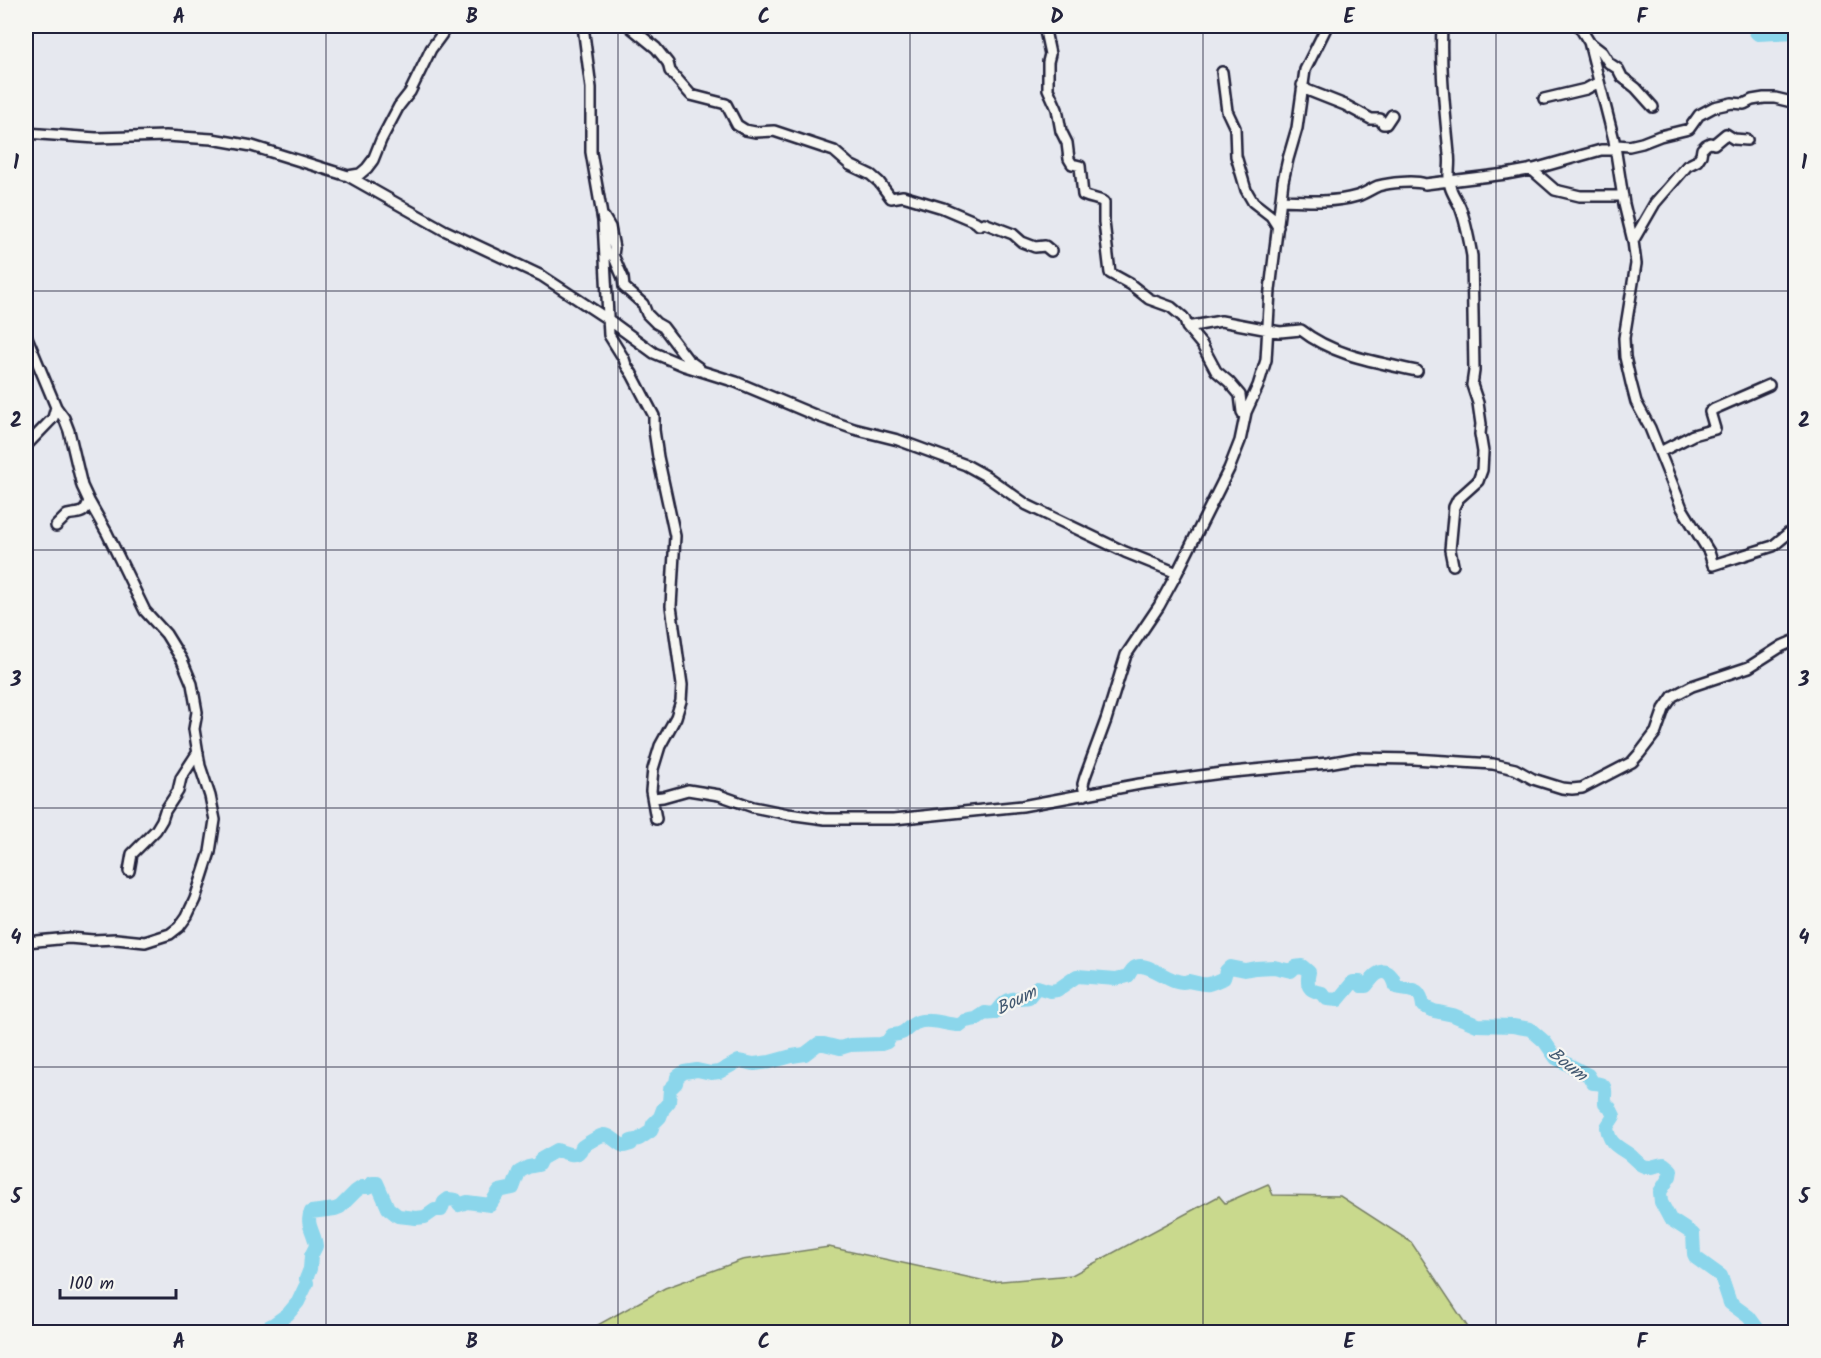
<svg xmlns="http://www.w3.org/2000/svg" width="1821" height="1358" font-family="Kalam,sans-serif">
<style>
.green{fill:#c9d98d;stroke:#767e64;stroke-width:1.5}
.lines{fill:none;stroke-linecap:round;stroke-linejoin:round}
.river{stroke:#8bd6eb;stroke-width:14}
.minor-casing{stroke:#22223b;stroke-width:14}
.minor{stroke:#f6f6f2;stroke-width:9}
.grid{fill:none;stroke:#22223b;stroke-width:1.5;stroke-opacity:0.55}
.labels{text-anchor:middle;stroke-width:4.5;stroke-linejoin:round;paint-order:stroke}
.water-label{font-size:18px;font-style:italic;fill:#425870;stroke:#f6f6f2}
.neatline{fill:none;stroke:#22223b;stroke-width:2}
.grid-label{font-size:20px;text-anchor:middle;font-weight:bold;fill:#22223b}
</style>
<rect width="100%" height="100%" fill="#e6e8ef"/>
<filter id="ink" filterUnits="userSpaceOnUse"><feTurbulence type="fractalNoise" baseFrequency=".0167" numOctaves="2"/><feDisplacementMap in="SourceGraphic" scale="12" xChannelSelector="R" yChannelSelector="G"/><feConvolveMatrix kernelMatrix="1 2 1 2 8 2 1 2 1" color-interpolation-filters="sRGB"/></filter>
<g filter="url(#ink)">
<path class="green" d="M1268 1184 1273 1195 1340 1196 1411 1242 1471 1332H589L594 1327 665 1288 742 1260 829 1247 990 1282 1072 1275 1219 1196 1225 1203Z"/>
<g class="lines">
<path class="river" d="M1756 26V32L1758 34 1796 32
M249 1332 264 1329 274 1324 288 1314 298 1302 307 1283 306 1279 310 1269 311 1256 316 1246C315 1233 305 1224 311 1212L335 1209 340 1207 356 1191 362 1187H369L372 1183H377L388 1208 398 1216 416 1218 425 1217 435 1210H441L444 1202 448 1199 456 1200 459 1205 467 1202 490 1205 499 1191 513 1188 519 1172 528 1167 538 1165 541 1159 557 1150C564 1152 575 1158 580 1151 581 1150 581 1148 582 1147 584 1145 601 1135 603 1135 611 1134 616 1143 624 1146L631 1144V1141L639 1139 651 1131 653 1124 660 1117 663 1109 669 1102 670 1089 676 1083 677 1077 684 1072 697 1070 711 1073 719 1072 739 1061 754 1064 770 1062 792 1056 805 1054 818 1044H824L840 1048 850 1045 881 1044 887 1042 892 1035C910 1034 907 1023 922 1021 935 1019 947 1025 960 1025L965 1021 976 1019 985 1013C1001 1016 997 1005 1009 1000 1015 998 1023 998 1029 997L1037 987 1050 991 1057 990 1077 976 1116 979 1128 976C1130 973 1131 970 1134 968 1147 958 1173 988 1188 981 1209 985 1204 987 1224 978L1226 971 1230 967 1245 970 1255 968 1274 967 1291 971 1295 967 1302 966 1309 972C1306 985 1308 991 1322 993L1327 999 1338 1000 1353 982H1360L1362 986H1366C1370 982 1372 977 1377 974 1388 967 1394 978 1396 987 1411 991 1420 985 1423 1006L1434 1011 1453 1015 1477 1025 1513 1026 1530 1029 1545 1042 1556 1058 1588 1075 1593 1083C1610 1083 1604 1092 1605 1103L1610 1108 1614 1116 1607 1127C1609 1144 1617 1146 1630 1155 1636 1160 1640 1167 1650 1167 1655 1167 1659 1164 1664 1164L1671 1170 1670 1176 1660 1192 1661 1202 1670 1219 1693 1234 1694 1254 1696 1258 1721 1276 1730 1303 1749 1317 1760 1332"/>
<defs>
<path id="minor" d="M583 26 591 88V152L603 221 609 335 624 359 626 365 632 374 654 416V430L658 457 675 536 671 606 682 685 681 701 676 717 660 746 653 769 651 791 656 819
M629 26 656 48 668 63 670 71 691 95 726 104 737 125 745 130 755 132 774 131 834 151 850 165 871 175 879 182 891 198 903 196 943 208 976 222 979 225 984 223 1013 234 1022 242 1035 247 1045 246 1051 251
M1044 26 1050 54 1048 62V89L1057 109 1061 131 1067 143 1069 159 1072 164 1080 166 1083 195C1092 199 1096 198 1104 202V222L1110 273 1130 284 1149 299 1171 307 1183 317 1185 320 1187 327 1202 345 1216 371 1229 382 1240 395 1242 412 1245 417
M1442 26C1440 70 1445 110 1449 154 1451 164 1447 176 1450 186 1452 194 1457 200 1460 207 1466 222 1469 239 1472 256L1474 371 1472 385 1478 403 1481 424 1480 434 1483 452 1482 470 1478 481 1458 499 1454 507 1450 550 1453 565
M1579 26 1589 42 1614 140 1624 204 1633 241 1636 264 1624 338 1625 357 1631 383 1636 402 1650 428 1682 508 1709 552 1713 565 1773 546 1796 527
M1589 42 1602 52 1609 63 1618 69 1622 77 1636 88 1653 107
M1222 72 1227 111 1235 128 1236 156 1246 190 1253 202 1271 216 1278 227
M1302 85 1307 90 1345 105 1371 119H1380L1383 124H1386L1392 115
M1544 99 1586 89 1599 82
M26 133 96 138 166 136 212 139 252 146 348 176 360 174 367 168 373 160 381 140 399 106 410 92 431 49 442 34 445 26
M1531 169 1555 190 1580 196H1623
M348 176 444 230 542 276 609 320 654 353 685 366 736 382 817 416 854 429 898 440 966 465 986 476 1027 505 1125 552 1177 573
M1281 200C1305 201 1334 203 1357 196 1364 194 1371 189 1378 186 1389 183 1414 180 1425 184L1506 174 1534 169 1601 150H1611L1617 145 1629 146 1642 143 1660 136 1689 129 1699 115 1714 107 1732 103 1744 104 1752 100 1764 98H1775L1796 103
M604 217 610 227 614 248 613 255 623 278 624 287 643 304 647 314 656 323 663 327 688 360 699 368
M1633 241 1655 203 1687 166 1697 161 1701 155 1702 149 1706 145 1710 143 1714 144 1726 134 1734 139 1747 140
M1187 327 1221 321 1280 332 1301 330C1334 356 1377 362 1417 371
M26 335 56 407 53 418 26 446
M1660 452 1693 435 1715 429 1710 412 1714 409 1769 385
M56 526 67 515C79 512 84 516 89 501
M1085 795 1083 784 1085 777 1106 720 1126 655 1159 606 1177 573 1229 469 1240 441 1246 412 1258 386 1266 360 1270 290 1283 181 1288 159 1297 128 1305 70 1327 26
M653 798 663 797 688 790 719 795 753 807 788 814 825 819H894L1022 806 1140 784 1222 773 1328 763 1356 758 1414 759 1493 764 1515 769 1533 779 1562 788 1572 789 1582 788 1632 762 1640 753 1656 732 1664 709 1673 696 1692 686 1749 667 1782 646 1796 640
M129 871 132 854 156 830 162 820 165 811 178 791 181 778 198 752
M26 942 69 938 93 940 116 939 145 942 170 934 179 927 187 916 195 899 210 852 215 820 210 796 200 766 194 729 197 712 192 684 182 660 166 634 145 611 107 533 89 501 82 486 69 431 64 418 56 407"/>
</defs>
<use href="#minor" class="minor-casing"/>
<use href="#minor" class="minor"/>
</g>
</g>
<path class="grid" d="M326 26V1332M618 26V1332M910 26V1332M1203 26V1332M1496 26V1332M26 291H1796M26 550H1796M26 808H1796M26 1067H1796"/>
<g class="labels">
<g class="water-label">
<text transform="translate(1016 1000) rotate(-27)" y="6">Boum</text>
<text transform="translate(1568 1064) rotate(38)" y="6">Boum</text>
</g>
</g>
<rect width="1821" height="1358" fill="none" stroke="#f6f6f2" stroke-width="66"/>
<path d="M60 1289v9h116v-9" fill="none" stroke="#22223b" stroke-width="3"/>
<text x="69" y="1289" font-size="18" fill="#22223b" stroke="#f6f6f2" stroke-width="4.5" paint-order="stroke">100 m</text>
<rect x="33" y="33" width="1755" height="1292" class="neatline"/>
<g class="grid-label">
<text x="179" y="23">A</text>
<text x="472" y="23">B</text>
<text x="764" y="23">C</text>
<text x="1057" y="23">D</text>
<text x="1349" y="23">E</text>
<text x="1642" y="23">F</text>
<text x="16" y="169">1</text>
<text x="1804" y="169">1</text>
<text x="16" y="427">2</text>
<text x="1804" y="427">2</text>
<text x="16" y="686">3</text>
<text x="1804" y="686">3</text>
<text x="16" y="944">4</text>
<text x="1804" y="944">4</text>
<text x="16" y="1203">5</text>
<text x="1804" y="1203">5</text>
<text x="179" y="1348">A</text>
<text x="472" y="1348">B</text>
<text x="764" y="1348">C</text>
<text x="1057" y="1348">D</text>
<text x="1349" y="1348">E</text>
<text x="1642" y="1348">F</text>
</g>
</svg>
